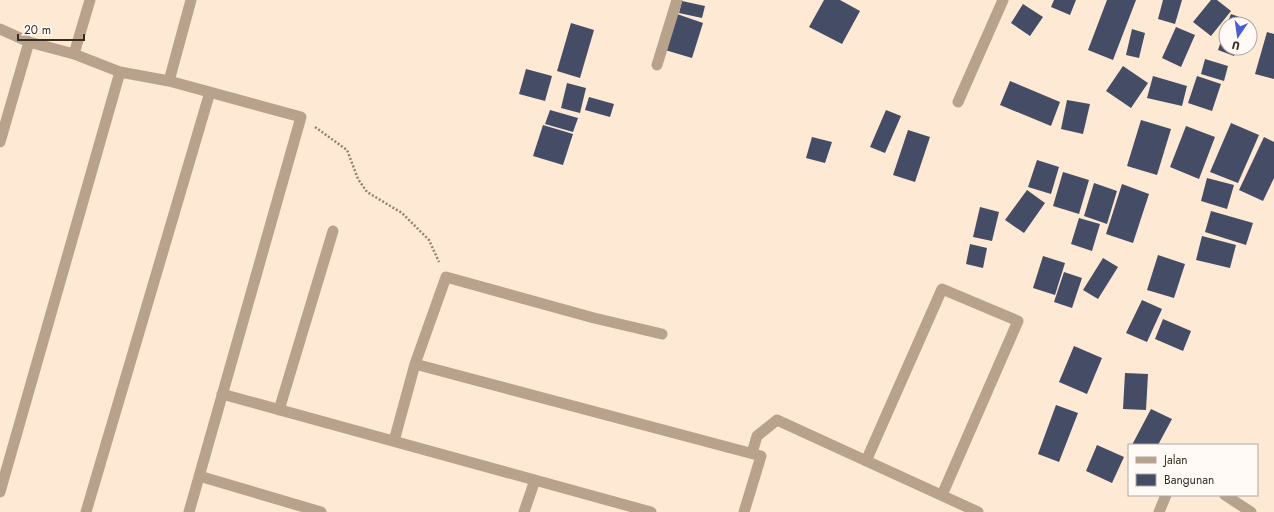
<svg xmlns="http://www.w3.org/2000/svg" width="1274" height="512" font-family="Jost,sans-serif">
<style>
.building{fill:#454c66}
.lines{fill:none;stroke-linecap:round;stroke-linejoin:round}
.path{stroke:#918374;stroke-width:2.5;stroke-dasharray:2 2;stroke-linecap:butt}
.minor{stroke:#b8a28c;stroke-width:11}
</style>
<rect width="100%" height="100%" fill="#fee9d5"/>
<path class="building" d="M824 0H840L860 11 842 44 809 27Z
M1054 0H1076L1070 15 1051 7Z
M1107 0H1136L1113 60 1088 50Z
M1163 0H1182L1175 24 1158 19Z
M1211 0H1217L1231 11 1211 36 1193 22Z
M682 1 705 6 702 18 679 13Z
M1023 4 1043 17 1030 36 1011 23Z
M677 14 703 23 692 58 665 50Z
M1231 14 1248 20 1246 24H1227Z
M571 23 594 30 580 78 557 71Z
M1176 27 1195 35 1181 67 1162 58Z
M1226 27V48H1237L1234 56 1218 50Z
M1132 29 1145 33 1139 58 1126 55Z
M1267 32 1274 34V79L1255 74Z
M1205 59 1228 66 1224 81 1201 74Z
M1123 66 1148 83 1131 108 1106 91Z
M526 69 552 76 545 101 519 94Z
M1153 76 1187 86 1182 106 1147 98Z
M1197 76 1221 84 1212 111 1188 103Z
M1010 81 1060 102 1051 126 1000 105Z
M567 83 586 88 580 113 561 108Z
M589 97 614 104 610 117 585 110Z
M1067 100 1090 104 1083 134 1061 129Z
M550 110 578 118 573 132 545 124Z
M886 110 901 116 885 153 870 147Z
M1141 120 1171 129 1157 175 1127 166Z
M1231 123 1259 135 1238 183 1210 172Z
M543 125 573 134 563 165 533 156Z
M1186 126 1215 137 1199 179 1170 167Z
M908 130 930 137 915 182 893 175Z
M812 137 832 142 825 163 806 158Z
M1264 137 1274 142V178L1263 201 1239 190Z
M1037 160 1059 167 1051 194 1028 187Z
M1063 172 1089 180 1079 214 1053 206Z
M1207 178 1234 185 1227 209 1201 201Z
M1094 183 1117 191 1107 224 1084 216Z
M1122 184 1149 194 1133 243 1106 234Z
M1027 190 1045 203 1024 233 1005 220Z
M980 207 999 212 992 241 973 237Z
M1211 211 1253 223 1246 245 1205 232Z
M1079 218 1100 224 1092 251 1071 244Z
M1202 236 1236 245 1230 268 1196 260Z
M970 244 987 248 983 268 966 264Z
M1158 255 1185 264 1174 298 1147 290Z
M1043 256 1065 263 1055 295 1033 288Z
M1103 258 1118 267 1098 299 1083 290Z
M1064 272 1082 278 1072 308 1054 302Z
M1142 300 1162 309 1147 342 1126 333Z
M1163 319 1191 331 1183 351 1155 339Z
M1074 346 1102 358 1087 394 1059 382Z
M1125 373 1148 374 1146 410 1123 409Z
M1056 405 1078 413 1059 462 1038 454Z
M1151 409 1172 419 1158 445H1132Z
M1097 445 1124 457 1112 483 1086 471Z"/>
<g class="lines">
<path class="path" d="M315 127 347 150 358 179 367 192 402 213 429 240 439 262"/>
<path class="minor" d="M0 29 29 42 74 54 120 72 169 81 301 117 189 512
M74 54 90 0
M657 65 677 0
M169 81 191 0
M958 102 1003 0
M0 142 29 42
M415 364 761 456 744 512
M222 394 651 512
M279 410 333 231
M394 441 415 364 446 277 594 318 662 334
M752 453 757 436 777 420 978 512
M866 461 942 289 1018 321 942 495
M199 476 321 512
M0 492 120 72
M1225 495 1251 512
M86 512 210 92
M524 512 535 480
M1159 512 1166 495"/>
</g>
<rect x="1128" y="444" width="130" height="52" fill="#fffaf5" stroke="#afa8a1"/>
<rect x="1136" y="457" width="20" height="6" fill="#b8a28c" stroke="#afa8a1"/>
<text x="1164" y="464" font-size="12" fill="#362d23">Jalan</text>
<rect x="1136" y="474" width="20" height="12" fill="#454c66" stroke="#afa8a1"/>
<text x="1164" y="484" font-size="12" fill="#362d23">Bangunan</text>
<g transform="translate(1238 36) rotate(193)"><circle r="19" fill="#fffaf5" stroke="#afa8a1"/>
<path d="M0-3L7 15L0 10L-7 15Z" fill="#4b5dd2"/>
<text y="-6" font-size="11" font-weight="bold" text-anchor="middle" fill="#362d23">U</text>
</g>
<path d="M18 34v6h66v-6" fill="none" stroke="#362d23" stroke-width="2"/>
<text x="24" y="34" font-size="12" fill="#362d23" stroke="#fffaf5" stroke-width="3" paint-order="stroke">20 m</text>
</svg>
